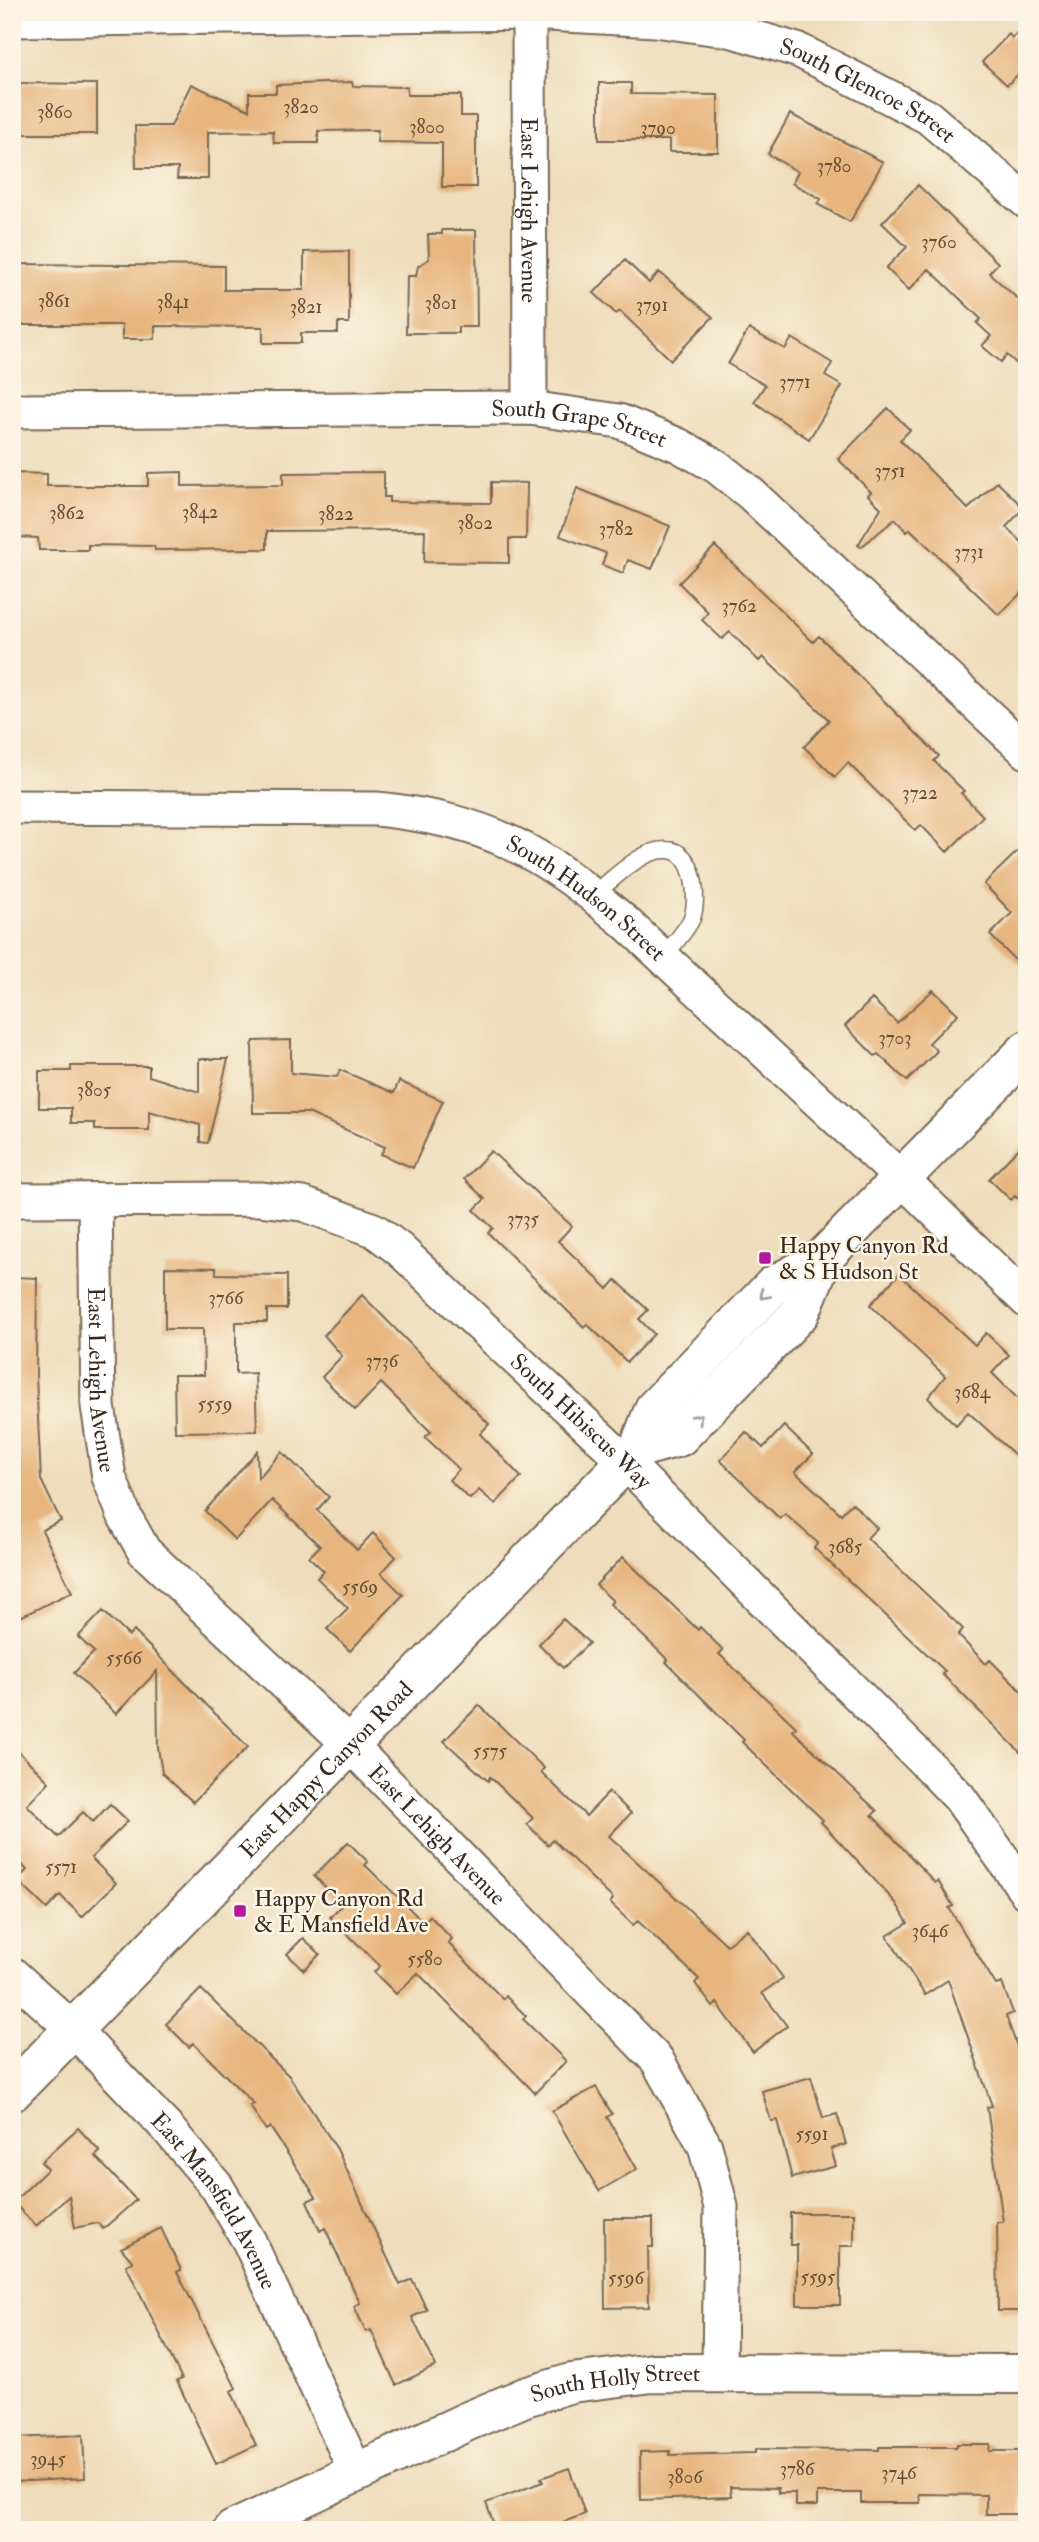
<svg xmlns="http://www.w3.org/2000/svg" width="1039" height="2542" font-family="'IM FELL Double Pica',serif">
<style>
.building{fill:#e7b57e}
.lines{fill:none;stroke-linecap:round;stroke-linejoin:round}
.service-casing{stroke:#7a6855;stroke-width:19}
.minor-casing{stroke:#7a6855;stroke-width:37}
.tertiary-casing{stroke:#7a6855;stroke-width:42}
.service{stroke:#fff;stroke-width:16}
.minor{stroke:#fff;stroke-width:33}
.tertiary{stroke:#fff;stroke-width:38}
.oneway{stroke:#a79f9a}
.poi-dot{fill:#b5179e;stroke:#fcf5e5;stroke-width:2.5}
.labels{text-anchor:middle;stroke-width:5;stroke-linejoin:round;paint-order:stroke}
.number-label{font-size:19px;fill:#664d36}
.street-label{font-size:23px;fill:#3b2a1e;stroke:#fcf5e5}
.poi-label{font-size:23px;fill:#3b2a1e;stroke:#fcf5e5;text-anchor:start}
</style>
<rect width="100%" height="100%" fill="#fcf5e5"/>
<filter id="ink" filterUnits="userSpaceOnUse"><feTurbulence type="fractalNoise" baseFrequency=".0143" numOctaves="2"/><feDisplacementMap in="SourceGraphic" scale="14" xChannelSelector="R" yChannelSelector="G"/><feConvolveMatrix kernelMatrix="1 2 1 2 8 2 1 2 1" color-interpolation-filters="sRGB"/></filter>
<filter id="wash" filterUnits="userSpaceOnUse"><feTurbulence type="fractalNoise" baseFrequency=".00686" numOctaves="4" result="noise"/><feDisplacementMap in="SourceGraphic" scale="28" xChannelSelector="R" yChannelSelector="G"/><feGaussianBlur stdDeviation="1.57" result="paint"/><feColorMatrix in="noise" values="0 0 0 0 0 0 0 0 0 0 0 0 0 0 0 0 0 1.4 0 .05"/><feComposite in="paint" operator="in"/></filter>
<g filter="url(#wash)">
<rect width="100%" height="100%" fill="#eedcba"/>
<g id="blocks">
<path class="building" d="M1027 22V66L1007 85 982 62 1009 34 1012 38Z
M352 82 353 86 407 87V95H461V116H476V187H442V143L377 142 378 130 318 131V143H274L273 131 208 132V179H177L178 168H136L135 126H171L191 84 249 110V93H276V85Z
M12 83 97 84V134H12Z
M599 83H631V94L718 95V152H669V140H599Z
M790 114 883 162 850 222 817 204 821 199 792 183 798 172 768 154Z
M918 185 998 263 989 273 1027 307V373L1007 355 1001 362 982 346 991 336 977 323 981 319 929 269 909 290 886 268 907 247 882 223Z
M442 230H476L477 327H458V333H406L407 276H416L418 266 429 259 428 234H442Z
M349 251V323H338V333H301V343H263V327L155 326V339H122V325H12V275H16V264L224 266V290H304V252Z
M625 260 649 283 659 272 713 317 671 360 620 311 616 314 594 293Z
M749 329 785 349 792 338 832 363 825 376 842 386 809 439 754 402 765 385 728 364Z
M888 408 910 430 900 440 968 509 997 482 1024 508 1006 527 1027 547V587L999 615 910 529 907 532 895 519 861 547 858 545 881 508 868 495 871 492 838 459Z
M182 472V486L283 485V473L384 472V497H389V502L491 503V482L527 483 526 539H509V563L424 562 425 530 267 531V549L155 550 154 546 88 545V550H39L38 538 16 537 15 473 47 474V486H148V473Z
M577 488 670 526 652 569 628 560 623 573 602 565 606 553 560 536Z
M715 546 813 642 819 636 939 756 934 761 964 791 961 793 983 816 947 852 921 825 915 830 848 763 835 777 804 747 829 720 763 657 759 661 730 632 722 639 702 620 708 612 679 583Z
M1027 842V972L990 935 1012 913 984 884Z
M933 990 958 1014 929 1043 937 1051 907 1081 878 1054 875 1056 845 1026 872 999 897 1023Z
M291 1040V1073L337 1077 340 1070 394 1093 399 1081 443 1101 413 1168 381 1154 385 1147 308 1113H253L252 1046 254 1041Z
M199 1059H228L208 1143 200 1142V1125L149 1111V1130H95V1123H71V1108H39V1071H71V1066H149V1076L199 1092Z
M1027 1140V1207L1015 1196 1011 1200 989 1179Z
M491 1151 572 1226 558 1241 608 1289 616 1280 648 1310 639 1319 654 1334 627 1362 587 1324 584 1327 488 1233 493 1228 474 1210 485 1199 464 1179Z
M165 1267 216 1268V1274L287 1275V1309H267V1322H236V1374L255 1373 257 1431 175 1432 174 1375H204L203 1329H165Z
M899 1274 975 1345 986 1333 1009 1355 992 1373 1027 1408V1466L968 1412 956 1425 928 1398 945 1376 870 1305Z
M12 1277 37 1278 36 1377 41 1480 61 1521 42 1530 72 1592 12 1621Z
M362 1295 489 1424 480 1434 521 1477 495 1504 479 1490 470 1499 449 1480 459 1469 425 1437 431 1432 381 1383 355 1410 322 1377 342 1356 324 1335Z
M784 1426 813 1454 795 1472 841 1514 852 1503 877 1528 867 1538 963 1629 958 1635 986 1664 990 1660 1027 1697V1759L942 1674 945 1671 814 1548 818 1543 785 1514 780 1519 720 1460 746 1432 763 1448Z
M257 1451 258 1478 282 1452 329 1497 317 1510 357 1550 373 1533 396 1557 381 1573 403 1595 350 1651 327 1629 348 1608 317 1578 324 1571 309 1557 320 1546 272 1500 235 1540 205 1511Z
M623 1557 698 1630 700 1627 723 1650 719 1654 796 1727 793 1731 877 1811 872 1815 935 1883 938 1881 953 1906 949 1908 996 1985 1002 1983 1013 2013 1006 2016 1027 2074V2311H998L997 2222H1003L987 2107 992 2106 948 1980 925 1995 887 1936 908 1923 896 1903 821 1822 823 1820 742 1742 744 1740 666 1662 668 1660 610 1604 613 1601 596 1585Z
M103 1611 129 1636 134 1631 248 1747 193 1802 162 1773 158 1748 157 1671 116 1714 74 1673 94 1652 78 1637Z
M563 1619 589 1643 563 1668 539 1644Z
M479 1705 544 1768 541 1772 586 1816 609 1792 631 1813 609 1836 727 1945 747 1929 783 1978 762 1993 787 2026 753 2052 717 2003 713 2007 695 1983 699 1979 638 1921 633 1925 610 1903 613 1899 553 1840 548 1845 527 1824 533 1818 490 1777 488 1781 444 1741Z
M12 1745 49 1782 27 1805 58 1837 83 1812 93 1822 110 1804 128 1821 91 1858 116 1883 82 1917 60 1895 47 1909 17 1880 27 1870 12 1854Z
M348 1842 368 1862 365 1865 423 1922 430 1916 452 1939 448 1943 503 1999 506 1996 526 2016 523 2019 566 2061 535 2093 418 1973 396 1994 374 1972 380 1966 330 1917 343 1904 314 1876Z
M303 1938 320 1954 304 1970 287 1954Z
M201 1989 289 2076 337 2149 400 2285 412 2279 427 2310 412 2317 436 2366 396 2385 371 2330 366 2332 354 2306 360 2303 325 2228 320 2231 307 2201 316 2197 270 2127 266 2130 250 2106 254 2104 193 2043 189 2047 166 2024Z
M811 2077 823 2118 837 2114 846 2144 831 2149 836 2166 792 2178 777 2120 771 2121 762 2091Z
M596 2087 612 2114 607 2117 637 2169 599 2191 552 2111Z
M78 2128 100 2152 95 2156 136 2200 103 2229 98 2223 75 2228 69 2196 36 2226 13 2202 48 2169 41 2162Z
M790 2213H854V2246H840V2305H797V2245H790Z
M604 2218H653V2247H648L649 2307 605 2308Z
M161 2228 181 2270 177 2272 236 2388 231 2391 256 2445 216 2464 177 2381 182 2379 126 2265 133 2262 121 2248Z
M83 2435 85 2478 12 2482V2438Z
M957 2444H990L989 2451H1027V2495H1022V2514H986V2495L919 2494 920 2503H861V2493H817V2506H795V2493H778V2488L730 2487 731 2497 641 2500 640 2452 670 2451V2455L755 2453V2449L879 2450V2447H957Z
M569 2468 585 2514 542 2530H496L486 2503 543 2482 541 2478Z"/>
</g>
</g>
<g filter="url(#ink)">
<use href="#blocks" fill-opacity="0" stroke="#7a6855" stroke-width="2"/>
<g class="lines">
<defs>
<path id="service" d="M593 895C613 880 640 849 667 850 695 850 699 899 692 918 686 932 671 946 663 958"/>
<g id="minor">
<path id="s1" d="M529 12 530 408"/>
<path id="s2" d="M12 20 529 13 655 20 733 31 800 51 928 117 1027 202"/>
<path id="s3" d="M12 411 530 408 619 421 678 445 716 466 750 493 1027 752"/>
<path id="s4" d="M12 807 377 809C489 821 540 850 625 922L901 1178 1027 1301"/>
<path id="s5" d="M12 1200 260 1199 303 1204 374 1230 399 1249 614 1451 921 1758 959 1797 1027 1893"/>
<path id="s6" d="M95 1200 98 1406 109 1477 125 1517 144 1551 350 1745 657 2060 705 2146 721 2207 719 2373"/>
<path id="s7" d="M12 1974 73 2029 168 2129 217 2187 249 2241 356 2472"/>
</g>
<g id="tertiary">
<path d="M639 1448 679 1437 800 1313 822 1259"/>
<path id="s8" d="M12 2092 639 1448 654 1409 773 1286 822 1259 1027 1050"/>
<path id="s9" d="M233 2530 468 2421 525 2397 571 2383 653 2373 1027 2374"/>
</g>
</defs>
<use href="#service" class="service-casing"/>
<use href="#minor" class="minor-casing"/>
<use href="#tertiary" class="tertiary-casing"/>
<use href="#service" class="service"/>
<use href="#minor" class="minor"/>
<use href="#tertiary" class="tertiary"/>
</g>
<defs><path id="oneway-chevron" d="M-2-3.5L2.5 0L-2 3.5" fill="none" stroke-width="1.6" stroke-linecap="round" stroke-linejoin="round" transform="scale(1.75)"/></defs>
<g class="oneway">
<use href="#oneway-chevron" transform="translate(764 1295) rotate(134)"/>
<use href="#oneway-chevron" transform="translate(698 1418) rotate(-46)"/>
</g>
</g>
<g class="poi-dot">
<rect x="758" y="1251" width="14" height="14" rx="3.5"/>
<rect x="233" y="1904" width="14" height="14" rx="3.5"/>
</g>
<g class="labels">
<g class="number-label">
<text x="301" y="113">3820</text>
<text x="55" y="118">3860</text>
<text x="427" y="133">3800</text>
<text x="658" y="134">3790</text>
<text x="834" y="172">3780</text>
<text x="939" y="248">3760</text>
<text x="54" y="307">3861</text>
<text x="173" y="308">3841</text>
<text x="441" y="309">3801</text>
<text x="652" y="311">3791</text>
<text x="306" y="313">3821</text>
<text x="795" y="388">3771</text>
<text x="890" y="477">3751</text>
<text x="200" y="518">3842</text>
<text x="67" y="519">3862</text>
<text x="336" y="520">3822</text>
<text x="475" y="529">3802</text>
<text x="616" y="535">3782</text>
<text x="969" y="558">3731</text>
<text x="739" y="612">3762</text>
<text x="920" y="799">3722</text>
<text x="895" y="1044">3703</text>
<text x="94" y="1096">3805</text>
<text x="523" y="1225">3735</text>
<text x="226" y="1304">3766</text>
<text x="382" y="1367">3736</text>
<text x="972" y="1398">3684</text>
<text x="215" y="1410">5559</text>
<text x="845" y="1553">3685</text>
<text x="360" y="1593">5569</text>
<text x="124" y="1664">5566</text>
<text x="490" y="1757">5575</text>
<text x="61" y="1873">5571</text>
<text x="930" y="1937">3646</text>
<text x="425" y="1965">5580</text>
<text x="812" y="2140">5591</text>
<text x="818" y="2283">5595</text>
<text x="626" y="2284">5596</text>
<text x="48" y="2465">3945</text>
<text x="797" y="2475">3786</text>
<text x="899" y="2479">3746</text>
<text x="685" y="2483">3806</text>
</g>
<g class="street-label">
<text dy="8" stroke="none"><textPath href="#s2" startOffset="870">South Glencoe Street</textPath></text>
<text dy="8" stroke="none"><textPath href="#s1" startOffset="198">East Lehigh Avenue</textPath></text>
<text dy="8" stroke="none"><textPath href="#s3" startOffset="569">South Grape Street</textPath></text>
<text dy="8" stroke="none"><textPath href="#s4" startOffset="597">South Hudson Street</textPath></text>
<text dy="8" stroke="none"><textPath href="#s6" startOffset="180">East Lehigh Avenue</textPath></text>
<text dy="8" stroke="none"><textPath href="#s5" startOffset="649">South Hibiscus Way</textPath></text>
<text dy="8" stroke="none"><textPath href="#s8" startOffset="450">East Happy Canyon Road</textPath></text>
<text dy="8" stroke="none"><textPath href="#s6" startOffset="768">East Lehigh Avenue</textPath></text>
<text dy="8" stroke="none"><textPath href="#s7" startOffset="306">East Mansfield Avenue</textPath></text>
<text dy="8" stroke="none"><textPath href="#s9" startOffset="413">South Holly Street</textPath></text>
</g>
<g class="poi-label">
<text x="779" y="1253">Happy Canyon Rd<tspan x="779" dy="26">&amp; S Hudson St</tspan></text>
<text x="254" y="1906">Happy Canyon Rd<tspan x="254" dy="26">&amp; E Mansfield Ave</tspan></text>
</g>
</g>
<rect width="1039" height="2542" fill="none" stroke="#fcf5e5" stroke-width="42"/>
</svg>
